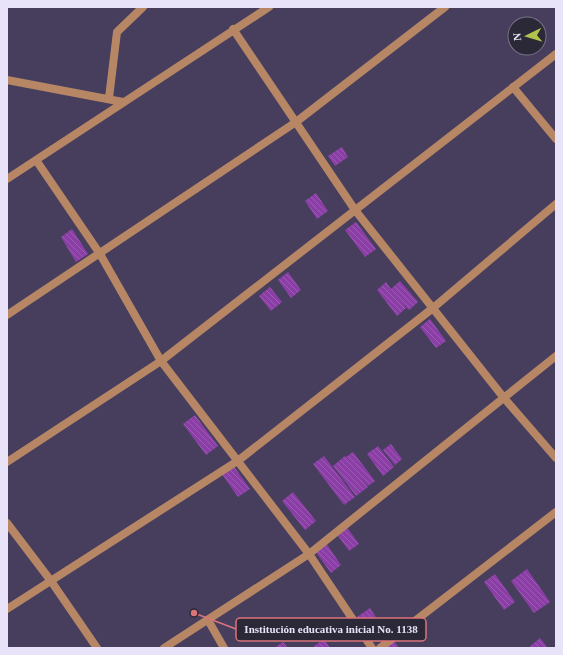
<svg xmlns="http://www.w3.org/2000/svg" width="563" height="655" font-family="Georgia,serif">
<style>
.building{fill:url(#building-back-hatch)}
.lines{fill:none;stroke-linecap:round;stroke-linejoin:round}
.minor{stroke:#b78765;stroke-width:8}
.tertiary{stroke:#b78765;stroke-width:8}
.leader{fill:none;stroke:#dd737b;stroke-width:1.5}
.callout-dot{fill:#dd737b;stroke:#2b2837;stroke-width:1.5}
.callout{fill:#2b2837;stroke:#dd737b;stroke-width:1.5}
.callout-label{font-size:11px;text-anchor:middle;font-weight:bold;fill:#e8e3f8}
</style>
<defs>
<pattern id="building-back-hatch" width="6" height="6" patternUnits="userSpaceOnUse"><rect width="6" height="6" fill="#8b3fa6"/><path d="M-1 5l2 2M0 0l6 6M5-1l2 2" fill="none" stroke="#9b5bb3"/></pattern>
</defs>
<rect width="100%" height="100%" fill="#473e5e"/>
<path class="building" d="M342 147 348 157 335 166 328 156Z
M316 193 328 211 317 219 305 201Z
M356 222 376 249 365 257 345 230Z
M72 229 88 254 76 262 61 237Z
M288 272 301 290 291 298 278 280Z
M400 281 418 302 409 310 403 304 406 308 397 316 377 290 386 282 391 289Z
M270 287 282 302 271 311 259 296Z
M430 319 446 341 436 348 420 327Z
M195 415 218 446 206 455 183 424Z
M391 444 402 459 395 465 383 450Z
M378 446 394 467 383 476 367 454Z
M353 452 375 481 368 486 360 476 368 487 356 496 333 466 345 456 346 457Z
M324 456 355 497 344 505 313 464Z
M233 465 250 489 238 497 221 473Z
M293 492 316 521 305 530 282 501Z
M346 526 359 544 349 551 336 533Z
M326 543 341 565 331 573 315 551Z
M527 569 550 602 534 613 511 581Z
M495 574 515 602 504 610 484 582Z
M370 608 383 628 371 637 357 617Z
M540 638 548 648H528Z
M324 639 330 648H313V647Z
M394 641 399 648H384Z
M283 642 288 648H274Z"/>
<g class="lines">
<path class="minor" d="M233 29 355 210 504 398 556 458
M7 80 123 102
M513 87 556 139
M109 98 117 32 143 7
M36 160 100 254 161 361 309 554 372 648
M7 179 269 7
M7 315 296 122 445 7
M7 523 51 581 97 648
M7 609 239 460 433 308 556 204
M208 620 224 648
M164 648 309 554 556 356
M380 648 556 512"/>
<path class="tertiary" d="M7 462 161 361 556 54"/>
</g>
<path class="leader" d="M194 613L236 629"/>
<circle class="callout-dot" cx="194" cy="613" r="4"/>
<rect class="callout" x="236" y="618" width="190" height="23" rx="4"/>
<g class="callout-label">
<text x="331" y="633">Institución educativa inicial No. 1138</text>
</g>
<rect width="563" height="655" fill="none" stroke="#e8e3f8" stroke-width="16"/>
<g transform="translate(527 36) rotate(265)"><circle r="19" fill="#2b2837" stroke="#777384"/>
<path d="M0-3L7 15L0 10L-7 15Z" fill="#b3c24b"/>
<text y="-6" font-size="11" font-weight="bold" text-anchor="middle" fill="#e8e3f8">N</text>
</g>
</svg>
